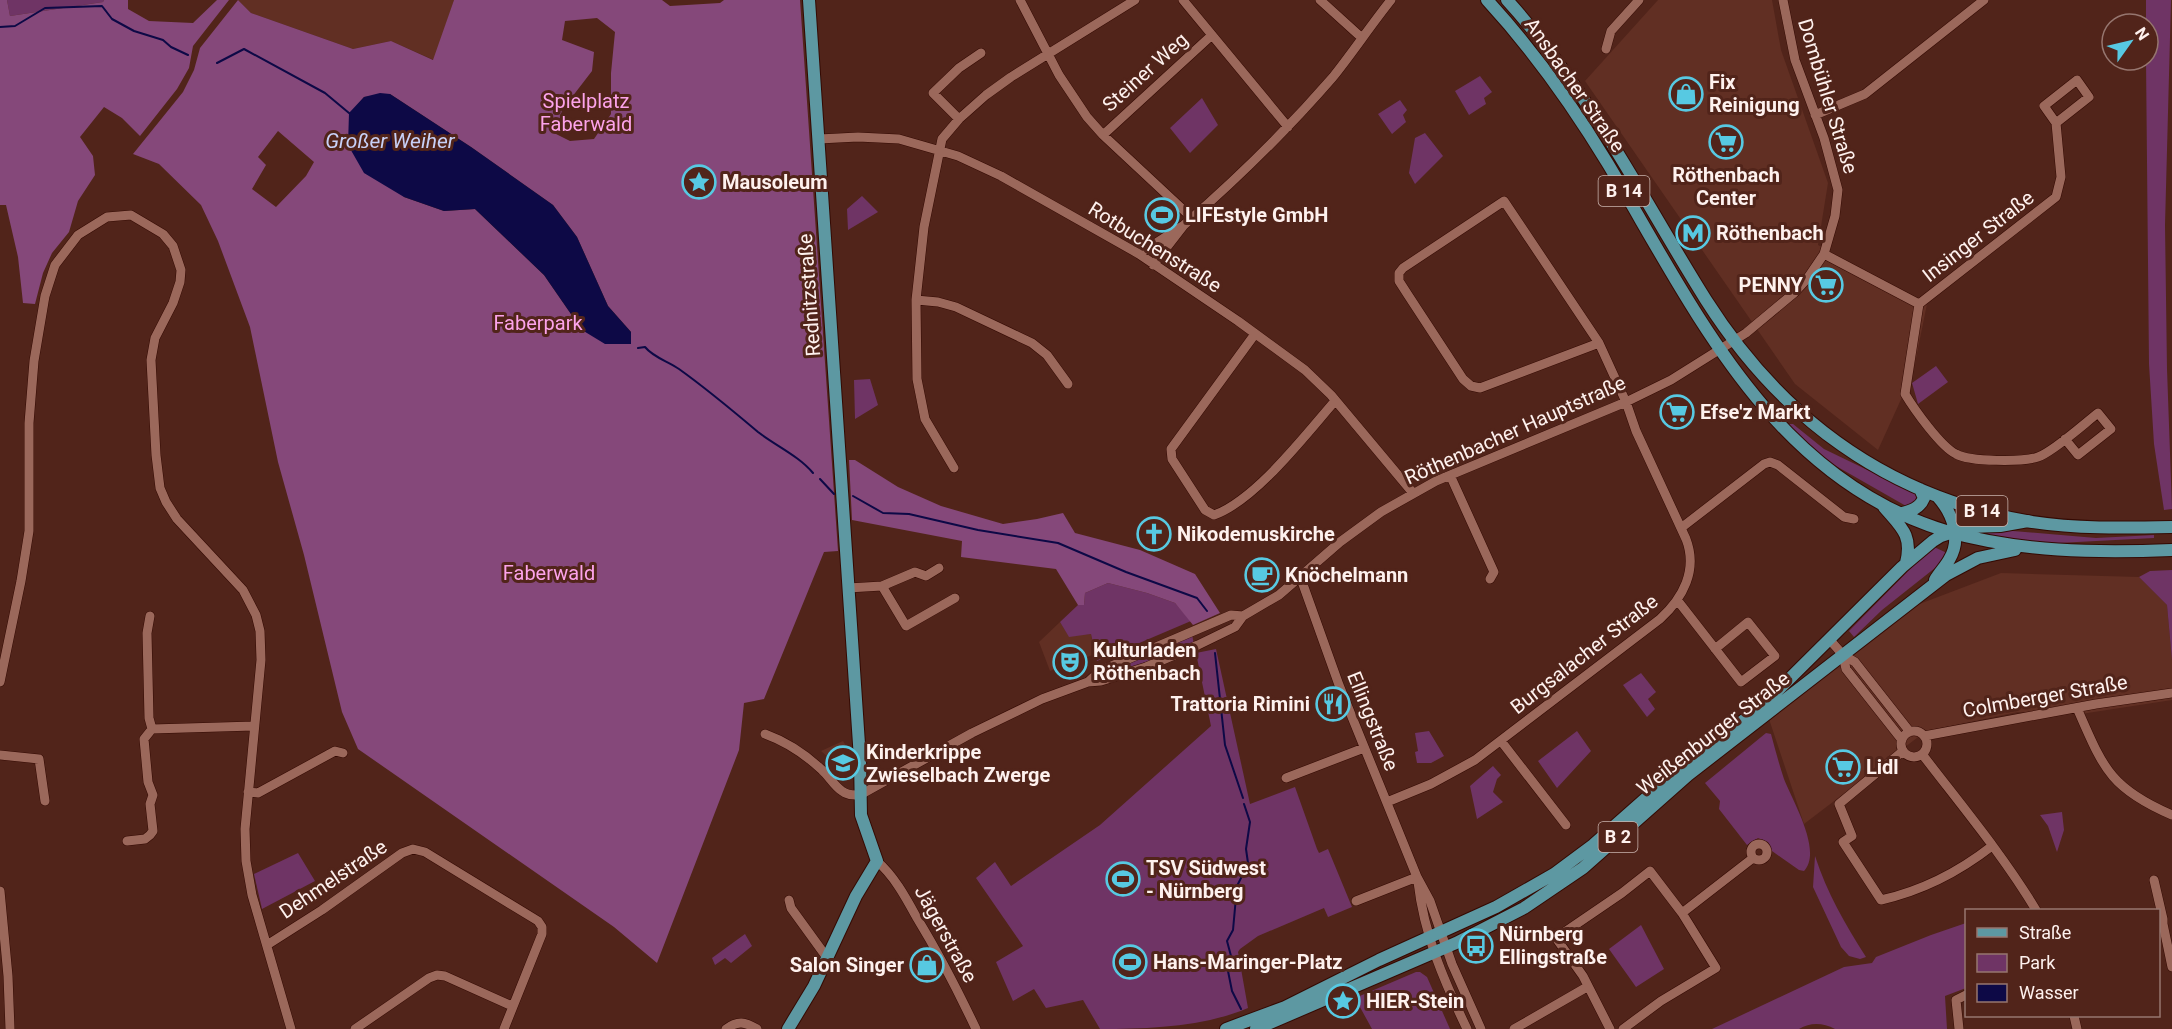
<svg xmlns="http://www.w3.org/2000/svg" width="2172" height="1029" font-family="Roboto,sans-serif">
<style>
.built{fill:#612f23}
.green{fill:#6f3465}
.forest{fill:#85487a;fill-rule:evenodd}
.water{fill:#0d0946}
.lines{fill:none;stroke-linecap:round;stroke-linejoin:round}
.stream{stroke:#0d0946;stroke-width:2}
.minor-casing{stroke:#340a03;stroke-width:10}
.major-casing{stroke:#340a03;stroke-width:14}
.minor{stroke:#9b685b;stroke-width:9}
.major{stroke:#5d98a2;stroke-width:12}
.labels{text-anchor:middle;stroke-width:6;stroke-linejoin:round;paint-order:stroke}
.shield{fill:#51241a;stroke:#cab4ae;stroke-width:1.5}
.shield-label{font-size:18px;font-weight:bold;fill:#fef1ee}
.street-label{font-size:20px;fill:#fef1ee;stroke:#51241a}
.poi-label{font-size:20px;font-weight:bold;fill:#fef1ee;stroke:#51241a;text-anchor:start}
.park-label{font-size:20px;fill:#fca3ea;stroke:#51241a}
.water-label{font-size:21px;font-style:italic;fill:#c8d1f8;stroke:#51241a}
</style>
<rect width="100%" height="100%" fill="#51241a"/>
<path class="built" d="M238 0H454L434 60 391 41 353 49 251 13Z
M1658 0H1772L1781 50 1828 183 1818 245 1927 304 1913 373 1878 450 1795 384 1585 81Z
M2001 573 2139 577 2167 605 2172 660V700L2081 714 2018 712 1926 731 1804 824 1769 719 1909 608Z
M1060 622 1069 636 1091 634 1095 654 1050 671 1039 642Z
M843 741 851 754 853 772 850 777 821 751Z"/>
<path class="green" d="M7 0H104L103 2 10 16Z
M2146 0H2171L2165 225 2167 369 2172 509 2164 510 2154 444 2149 364 2146 60H2148V24H2146Z
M1480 76 1492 92 1484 98 1486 104 1469 115 1455 91Z
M1202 98 1218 125 1190 153 1170 128Z
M1400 100 1407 110 1403 115 1406 122 1392 134 1378 114Z
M1425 133 1443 156 1415 184 1409 173 1415 138Z
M862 196 878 212 848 230 847 209Z
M1936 366 1948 382 1918 404 1912 383Z
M870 379 878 405 855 419 854 380Z
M1789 424H1793L1824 449 1913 492 1917 496 1916 502 1906 506 1822 458 1788 426Z
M2001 530 2096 538 2154 535V538L2058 543 2024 542 1967 532Z
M1934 547 1947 553 1940 564 1882 610 1854 637 1849 631 1919 560Z
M2172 570V660L2167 605 2139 577 2150 571Z
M1108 583 1147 593 1175 603 1191 621 1097 661 1091 634 1069 637 1060 622 1078 605H1084L1085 593Z
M1192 635 1194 644 1101 679 1100 676Z
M1216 649 1250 804 1295 787 1317 849 1319 853 1328 849 1352 907 1328 917 1324 908 1258 936 1240 949 1238 952 1248 1008C1203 1027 1149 1029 1100 1029L1083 1000 1046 1008 1034 989 1013 1001 996 962 1023 946 976 878 995 862 1011 886 1100 825 1211 726 1196 653Z
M1641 673 1656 692 1648 699 1655 709 1647 717 1623 685Z
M1429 731 1444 756 1431 763H1417L1415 752 1418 751 1415 733Z
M1577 731 1591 751 1557 788 1538 761Z
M1766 733 1771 734C1775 749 1779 764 1784 779 1792 800 1823 851 1804 871L1799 870 1772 851 1768 842 1758 838 1747 845 1719 809 1720 801 1705 783Z
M1493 766 1501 775 1497 779 1493 792 1503 802 1477 819 1470 786Z
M2062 812 2064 830 2057 852 2048 826 2040 815Z
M298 853 315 881 262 909 254 874Z
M1815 856C1827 893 1845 924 1866 957L1860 959 1849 956 1841 947 1813 887Z
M1966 923V988L1945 996 1947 1029H1835C1823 1023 1811 1022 1799 1029H1712L1844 967 1872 963 1876 957 1931 935Z
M1641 925 1664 969 1636 987 1609 949Z
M745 934 752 946 731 963 725 958 715 965 712 958Z
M1416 972H1420L1427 977 1450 1029H1372L1355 998Z"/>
<path class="forest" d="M0 0H7L10 16 103 2 104 0H128V9L149 21 193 23 217 0H229L193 46 189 68 177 89 140 136 122 118 104 107 80 137 93 156 95 175 78 201 69 232 52 253 43 273 35 304 23 303 18 257 6 205H0Z
M238 0 251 13 353 49 391 41 433 60 454 0H662L670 6 720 3 724 0H800L838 551 824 552 764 699 744 703 739 750 657 963 614 927 358 749 342 712 304 555 278 462 250 327 218 241 201 205 159 164 133 154 183 92 194 70 200 48ZM597 18 615 32 611 73V114L594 139 570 141 556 134 562 110 592 71 594 52 562 40 565 21ZM390 94 471 147 553 205 577 237 608 306 631 332 582 330 544 275 475 209 444 211 404 197 354 109 364 97ZM278 131 314 162 306 176 276 207 252 189 266 165 258 157Z
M849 460H855L898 487 941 506 1003 524 1037 519 1063 513 1075 533 1140 550 1195 574 1220 613 1193 625 1175 603 1147 593 1108 583 1085 593 1084 605H1078L1056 569 961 557 962 541 852 520Z"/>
<path class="water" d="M380 93 390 94 471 147 553 205 577 237 608 306 631 332V344H605L582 330 544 275 475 209 444 211 404 197 364 173 348 145 349 113 364 97Z"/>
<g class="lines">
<path class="stream" d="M0 27 15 26 45 8 102 6 112 19 134 31 163 40 171 47 188 55
M217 63 244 49 325 93 349 113
M638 348 645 347C654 358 668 361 679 369 707 389 732 410 758 432 776 446 799 456 813 473
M820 479 834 494
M853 496 883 513 909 514 978 530 1058 543 1126 572 1197 598 1207 611
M1215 653 1225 745 1243 798
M1244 804 1250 822 1246 849 1248 863 1246 869
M1241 1009 1232 991 1228 971 1231 956 1227 941 1233 930 1237 886 1242 876"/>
<defs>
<path id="minor" d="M1020 0 1059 75 1087 117 1103 135 1192 218
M1183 0 1288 127
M1320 0 1362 38
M1606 49 1611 31 1639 0
M1815 115 1865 94 1984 0
M959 119 933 93 959 68 981 53
M1103 135 1212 35
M819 139 858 137 899 139 958 156 1001 176 1139 254 1238 321 1305 370 1331 395 1413 493
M1184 225C1237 179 1287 130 1333 77 1353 52 1371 25 1391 0
M1139 254 1184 225 1153 265
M1824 254 1919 304
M916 300 938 302 956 307 1032 343 1047 355 1068 384
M1919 304 1905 394C1914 409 1941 447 1956 454 1970 462 2023 462 2038 457 2053 452 2085 423 2098 413L2111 429 2078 455 2065 439
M1919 304 2056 197 2061 177 2056 123 2089 97 2077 80 2044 106 2056 123
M1255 334 1171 449 1172 459 1205 510 1214 515C1256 500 1306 434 1335 401
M954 468 925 419 917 379 916 300 924 227 942 139 959 119 986 95 1011 77 1135 0
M1450 475 1494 572 1490 579
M1681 528 1764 464 1770 462 1778 465 1844 517 1854 519
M1300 576 1339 685 1417 877 1430 901 1452 964 1481 1029
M882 586 906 626 955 598
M848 588 882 586 915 572 926 576 939 568
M1678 601 1741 682 1775 656 1748 622 1715 649
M1830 640 1843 655 1855 662 1910 732
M1843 655 1846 669 1902 740
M0 682 21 581 29 531V423L34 361 45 296 55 265 78 235 107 217 131 215 163 234 173 246 181 270 180 282 173 303 155 338 151 360 156 455 160 488 166 502 177 519 243 590 256 615 260 631 261 660 245 829 246 861 252 895 291 1029
M1088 682 1101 681 1146 667 1198 645 1235 627 1243 616 1279 595 1340 542 1381 512 1436 481 1626 402 1671 380 1746 333 1794 293 1807 279 1824 254 1835 216 1838 190 1824 138 1795 60 1783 0
M2077 708C2103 767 2109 788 2172 815
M152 729 254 726
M1901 744a13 13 0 1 1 26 0a13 13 0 1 1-26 0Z
M765 734C787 742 805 754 822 770 829 776 834 786 842 791 848 796 854 795 860 795L972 733 1042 699 1088 682 1100 671 1231 615 1243 616
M1924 736 2096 704 2172 693
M1501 741 1566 825
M1903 751 1839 804 1852 836 1843 842 1881 900C1921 891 1960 871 1992 846
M1922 754C1961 805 2003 855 2036 910
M0 755 39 759 45 801
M1286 778 1364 748
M248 792 258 793 335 751 343 753
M1387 802 1431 784 1475 760 1660 619C1683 598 1698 570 1686 539L1636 431 1626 402 1599 343 1504 201 1403 268 1399 273V281L1408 295 1463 379 1471 386 1480 388 1599 343
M127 841 145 839 150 835 153 831 150 804 153 795 148 782 144 739 152 729 149 718 147 633 150 616
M1751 852a8 8 0 1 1 16 0a8 8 0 1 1-16 0Z
M877 861C895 877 906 898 917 918 939 954 958 991 976 1029
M2154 880 2163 919V924L2158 925
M1418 882C1424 935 1444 981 1467 1029
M0 891 8 976 10 1029
M789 900 791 908 828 959
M1356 901 1417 877
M1682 913 1753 858
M2163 924 2172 967
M267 945 322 910 402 853 413 849 425 852 538 921 542 927V934L504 1029
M2074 1016 2077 1029
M355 1029 429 978 437 975 445 976 512 1006
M726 1029C738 1020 745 1022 757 1029
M1514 1029 1587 987
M1610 1029 1583 976 1556 938 1622 893 1650 871 1682 913 1716 968 1661 1001 1623 1029
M1959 1029 1956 1000 1966 995"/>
<path id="major" d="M1487 0C1533 50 1573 106 1608 164 1694 308 1771 478 1946 531 2019 552 2096 553 2172 550
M1507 0C1589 90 1642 198 1706 300 1781 418 1887 496 2026 521 2074 529 2124 528 2172 527
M1884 507C1901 527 1913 535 1906 563
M1902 513C1911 511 1920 508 1924 498L1920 489
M1935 580C1939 573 1945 567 1949 560 1962 539 1953 514 1938 497
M788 1029 814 986 856 896 877 861 861 815 860 759 809 0
M1226 1029 1285 1007 1379 960 1496 907 1554 874 1593 845 1653 792 1763 705 1902 567 1933 541 1941 536 1968 527 2000 526 2028 521
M1256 1029 1456 943 1524 908 1583 868 1688 775 1946 575 1978 558 2015 550"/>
</defs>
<use href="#minor" class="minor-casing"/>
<use href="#major" class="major-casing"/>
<use href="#minor" class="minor"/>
<use href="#major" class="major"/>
</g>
<defs>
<symbol id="shop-ring" viewBox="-11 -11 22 22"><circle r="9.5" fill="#51241a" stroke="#57c9e2" stroke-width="1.5"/><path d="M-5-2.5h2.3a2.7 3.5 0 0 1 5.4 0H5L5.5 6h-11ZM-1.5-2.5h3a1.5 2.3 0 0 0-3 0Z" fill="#57c9e2"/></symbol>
<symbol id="supermarket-ring" viewBox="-11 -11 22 22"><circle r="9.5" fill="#51241a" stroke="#57c9e2" stroke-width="1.5"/><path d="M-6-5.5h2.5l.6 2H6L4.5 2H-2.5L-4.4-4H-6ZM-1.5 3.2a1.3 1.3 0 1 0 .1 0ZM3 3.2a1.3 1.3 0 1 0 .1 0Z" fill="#57c9e2"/></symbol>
<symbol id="sight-ring" viewBox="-11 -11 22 22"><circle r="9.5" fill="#51241a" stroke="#57c9e2" stroke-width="1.5"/><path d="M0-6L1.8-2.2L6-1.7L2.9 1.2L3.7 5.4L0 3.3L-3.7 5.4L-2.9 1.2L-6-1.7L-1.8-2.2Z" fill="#57c9e2"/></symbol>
<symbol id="stadium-ring" viewBox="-11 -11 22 22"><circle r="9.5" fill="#51241a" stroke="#57c9e2" stroke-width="1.5"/><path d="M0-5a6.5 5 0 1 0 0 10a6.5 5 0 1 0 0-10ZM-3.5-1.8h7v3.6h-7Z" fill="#57c9e2"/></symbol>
<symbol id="metro-ring" viewBox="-11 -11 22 22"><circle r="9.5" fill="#51241a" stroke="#57c9e2" stroke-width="1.5"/><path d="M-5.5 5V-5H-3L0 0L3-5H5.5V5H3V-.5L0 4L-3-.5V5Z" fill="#57c9e2"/></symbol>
<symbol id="church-ring" viewBox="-11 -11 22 22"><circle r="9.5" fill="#51241a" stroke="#57c9e2" stroke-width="1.5"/><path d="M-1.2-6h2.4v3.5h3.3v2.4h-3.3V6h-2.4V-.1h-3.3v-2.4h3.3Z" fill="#57c9e2"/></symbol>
<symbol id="cafe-ring" viewBox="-11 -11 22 22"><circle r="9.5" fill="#51241a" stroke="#57c9e2" stroke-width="1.5"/><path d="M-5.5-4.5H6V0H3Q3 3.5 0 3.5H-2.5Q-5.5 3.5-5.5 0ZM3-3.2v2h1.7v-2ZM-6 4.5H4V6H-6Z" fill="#57c9e2"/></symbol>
<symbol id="theatre-ring" viewBox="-11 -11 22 22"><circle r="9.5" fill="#51241a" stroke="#57c9e2" stroke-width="1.5"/><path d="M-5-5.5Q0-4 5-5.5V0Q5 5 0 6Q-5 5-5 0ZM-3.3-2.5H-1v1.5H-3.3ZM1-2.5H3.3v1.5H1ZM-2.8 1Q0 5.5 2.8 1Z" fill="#57c9e2"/></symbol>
<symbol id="restaurant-ring" viewBox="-11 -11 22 22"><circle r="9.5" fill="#51241a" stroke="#57c9e2" stroke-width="1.5"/><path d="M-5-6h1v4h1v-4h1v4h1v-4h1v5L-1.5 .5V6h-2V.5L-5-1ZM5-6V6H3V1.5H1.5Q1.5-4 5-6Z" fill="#57c9e2"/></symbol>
<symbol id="school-ring" viewBox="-11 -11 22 22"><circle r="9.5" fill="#51241a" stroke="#57c9e2" stroke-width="1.5"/><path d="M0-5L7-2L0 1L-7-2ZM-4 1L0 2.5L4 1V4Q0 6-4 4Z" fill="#57c9e2"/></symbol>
<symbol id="bus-ring" viewBox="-11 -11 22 22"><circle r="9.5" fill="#51241a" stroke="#57c9e2" stroke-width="1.5"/><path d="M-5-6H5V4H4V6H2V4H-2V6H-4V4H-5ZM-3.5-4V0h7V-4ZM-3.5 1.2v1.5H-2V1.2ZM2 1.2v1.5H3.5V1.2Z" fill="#57c9e2"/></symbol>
</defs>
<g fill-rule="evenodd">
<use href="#shop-ring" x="1667" y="75" width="38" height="38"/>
<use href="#supermarket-ring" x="1707" y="123" width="38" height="38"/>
<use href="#sight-ring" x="680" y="163" width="38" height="38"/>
<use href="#stadium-ring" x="1143" y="196" width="38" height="38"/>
<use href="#metro-ring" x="1674" y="214" width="38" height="38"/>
<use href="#supermarket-ring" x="1807" y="266" width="38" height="38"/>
<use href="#supermarket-ring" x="1658" y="393" width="38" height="38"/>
<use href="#church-ring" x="1135" y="515" width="38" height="38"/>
<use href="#cafe-ring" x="1243" y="556" width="38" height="38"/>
<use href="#theatre-ring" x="1051" y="643" width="38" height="38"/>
<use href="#restaurant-ring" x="1314" y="685" width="38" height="38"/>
<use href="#school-ring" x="824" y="744" width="38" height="38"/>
<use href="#supermarket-ring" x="1824" y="748" width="38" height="38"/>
<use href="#stadium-ring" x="1104" y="860" width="38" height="38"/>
<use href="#bus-ring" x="1457" y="927" width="38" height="38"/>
<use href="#stadium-ring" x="1111" y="943" width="38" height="38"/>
<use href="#shop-ring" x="908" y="946" width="38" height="38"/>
<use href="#sight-ring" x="1324" y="982" width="38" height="38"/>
</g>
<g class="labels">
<g class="shield">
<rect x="1598.5" y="176" width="51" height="30" rx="4.5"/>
<rect x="1956.5" y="496" width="51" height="30" rx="4.5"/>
<rect x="1598.5" y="822" width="39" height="30" rx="4.5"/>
</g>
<g class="shield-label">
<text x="1624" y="197">B 14</text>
<text x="1982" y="517">B 14</text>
<text x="1618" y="843">B 2</text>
</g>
<g class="street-label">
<text transform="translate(1145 72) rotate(-42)" y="7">Steiner Weg</text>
<text transform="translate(1575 85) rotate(55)" y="7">Ansbacher Straße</text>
<text transform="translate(1828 96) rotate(73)" y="7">Dombühler Straße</text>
<text transform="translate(1978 236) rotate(-38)" y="7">Insinger Straße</text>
<text transform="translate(1155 247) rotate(32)" y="7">Rotbuchenstraße</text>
<text transform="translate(809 295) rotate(-94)" y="7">Rednitzstraße</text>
<text transform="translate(1515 430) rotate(-24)" y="7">Röthenbacher Hauptstraße</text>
<text transform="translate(1584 654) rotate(-38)" y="7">Burgsalacher Straße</text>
<text transform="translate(2045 696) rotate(-10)" y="7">Colmberger Straße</text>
<text transform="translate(1373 721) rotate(68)" y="7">Ellingstraße</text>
<text transform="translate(1713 733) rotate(-38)" y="7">Weißenburger Straße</text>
<text transform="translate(333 879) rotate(-34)" y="7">Dehmelstraße</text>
<text transform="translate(946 934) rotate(61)" y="7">Jägerstraße</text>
</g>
<g class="poi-label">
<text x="1709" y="89">Fix<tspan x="1709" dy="23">Reinigung</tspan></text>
<text x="1726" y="182" text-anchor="middle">Röthenbach<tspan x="1726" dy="23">Center</tspan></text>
<text x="722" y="189">Mausoleum</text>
<text x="1185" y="222">LIFEstyle GmbH</text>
<text x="1716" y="240">Röthenbach</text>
<text x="1803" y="292" text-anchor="end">PENNY</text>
<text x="1700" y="419">Efse'z Markt</text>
<text x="1177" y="541">Nikodemuskirche</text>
<text x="1285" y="582">Knöchelmann</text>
<text x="1093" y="657">Kulturladen<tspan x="1093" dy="23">Röthenbach</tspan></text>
<text x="1310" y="711" text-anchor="end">Trattoria Rimini</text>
<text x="866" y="759">Kinderkrippe<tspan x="866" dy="23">Zwieselbach Zwerge</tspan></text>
<text x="1866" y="774">Lidl</text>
<text x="1146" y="875">TSV Südwest<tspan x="1146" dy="23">- Nürnberg</tspan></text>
<text x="1499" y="941">Nürnberg<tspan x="1499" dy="23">Ellingstraße</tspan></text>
<text x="1153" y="969">Hans-Maringer-Platz</text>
<text x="904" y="972" text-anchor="end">Salon Singer</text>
<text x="1366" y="1008">HIER-Stein</text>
</g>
<g class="park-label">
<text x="586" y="108">Spielplatz<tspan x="586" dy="23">Faberwald</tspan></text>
<text x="538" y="330">Faberpark</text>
<text x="549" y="580">Faberwald</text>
</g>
<g class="water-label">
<text x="390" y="148">Großer Weiher</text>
</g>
</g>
<rect x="1965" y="909" width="195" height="108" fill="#51241a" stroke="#96766f" stroke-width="1.5"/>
<rect x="1977" y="928" width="30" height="9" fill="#5d98a2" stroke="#96766f" stroke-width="1.5"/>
<text x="2019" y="939" font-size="18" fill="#fef1ee">Straße</text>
<rect x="1977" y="954" width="30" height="18" fill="#6f3465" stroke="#96766f" stroke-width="1.5"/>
<text x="2019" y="969" font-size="18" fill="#fef1ee">Park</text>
<rect x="1977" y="984" width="30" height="18" fill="#0d0946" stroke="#96766f" stroke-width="1.5"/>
<text x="2019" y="999" font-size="18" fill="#fef1ee">Wasser</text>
<g transform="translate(2130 42) rotate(56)"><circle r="28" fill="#51241a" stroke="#96766f" stroke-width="1.5"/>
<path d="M0-4.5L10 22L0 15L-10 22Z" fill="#57c9e2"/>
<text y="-9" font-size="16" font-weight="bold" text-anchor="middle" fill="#fef1ee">N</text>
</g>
</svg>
